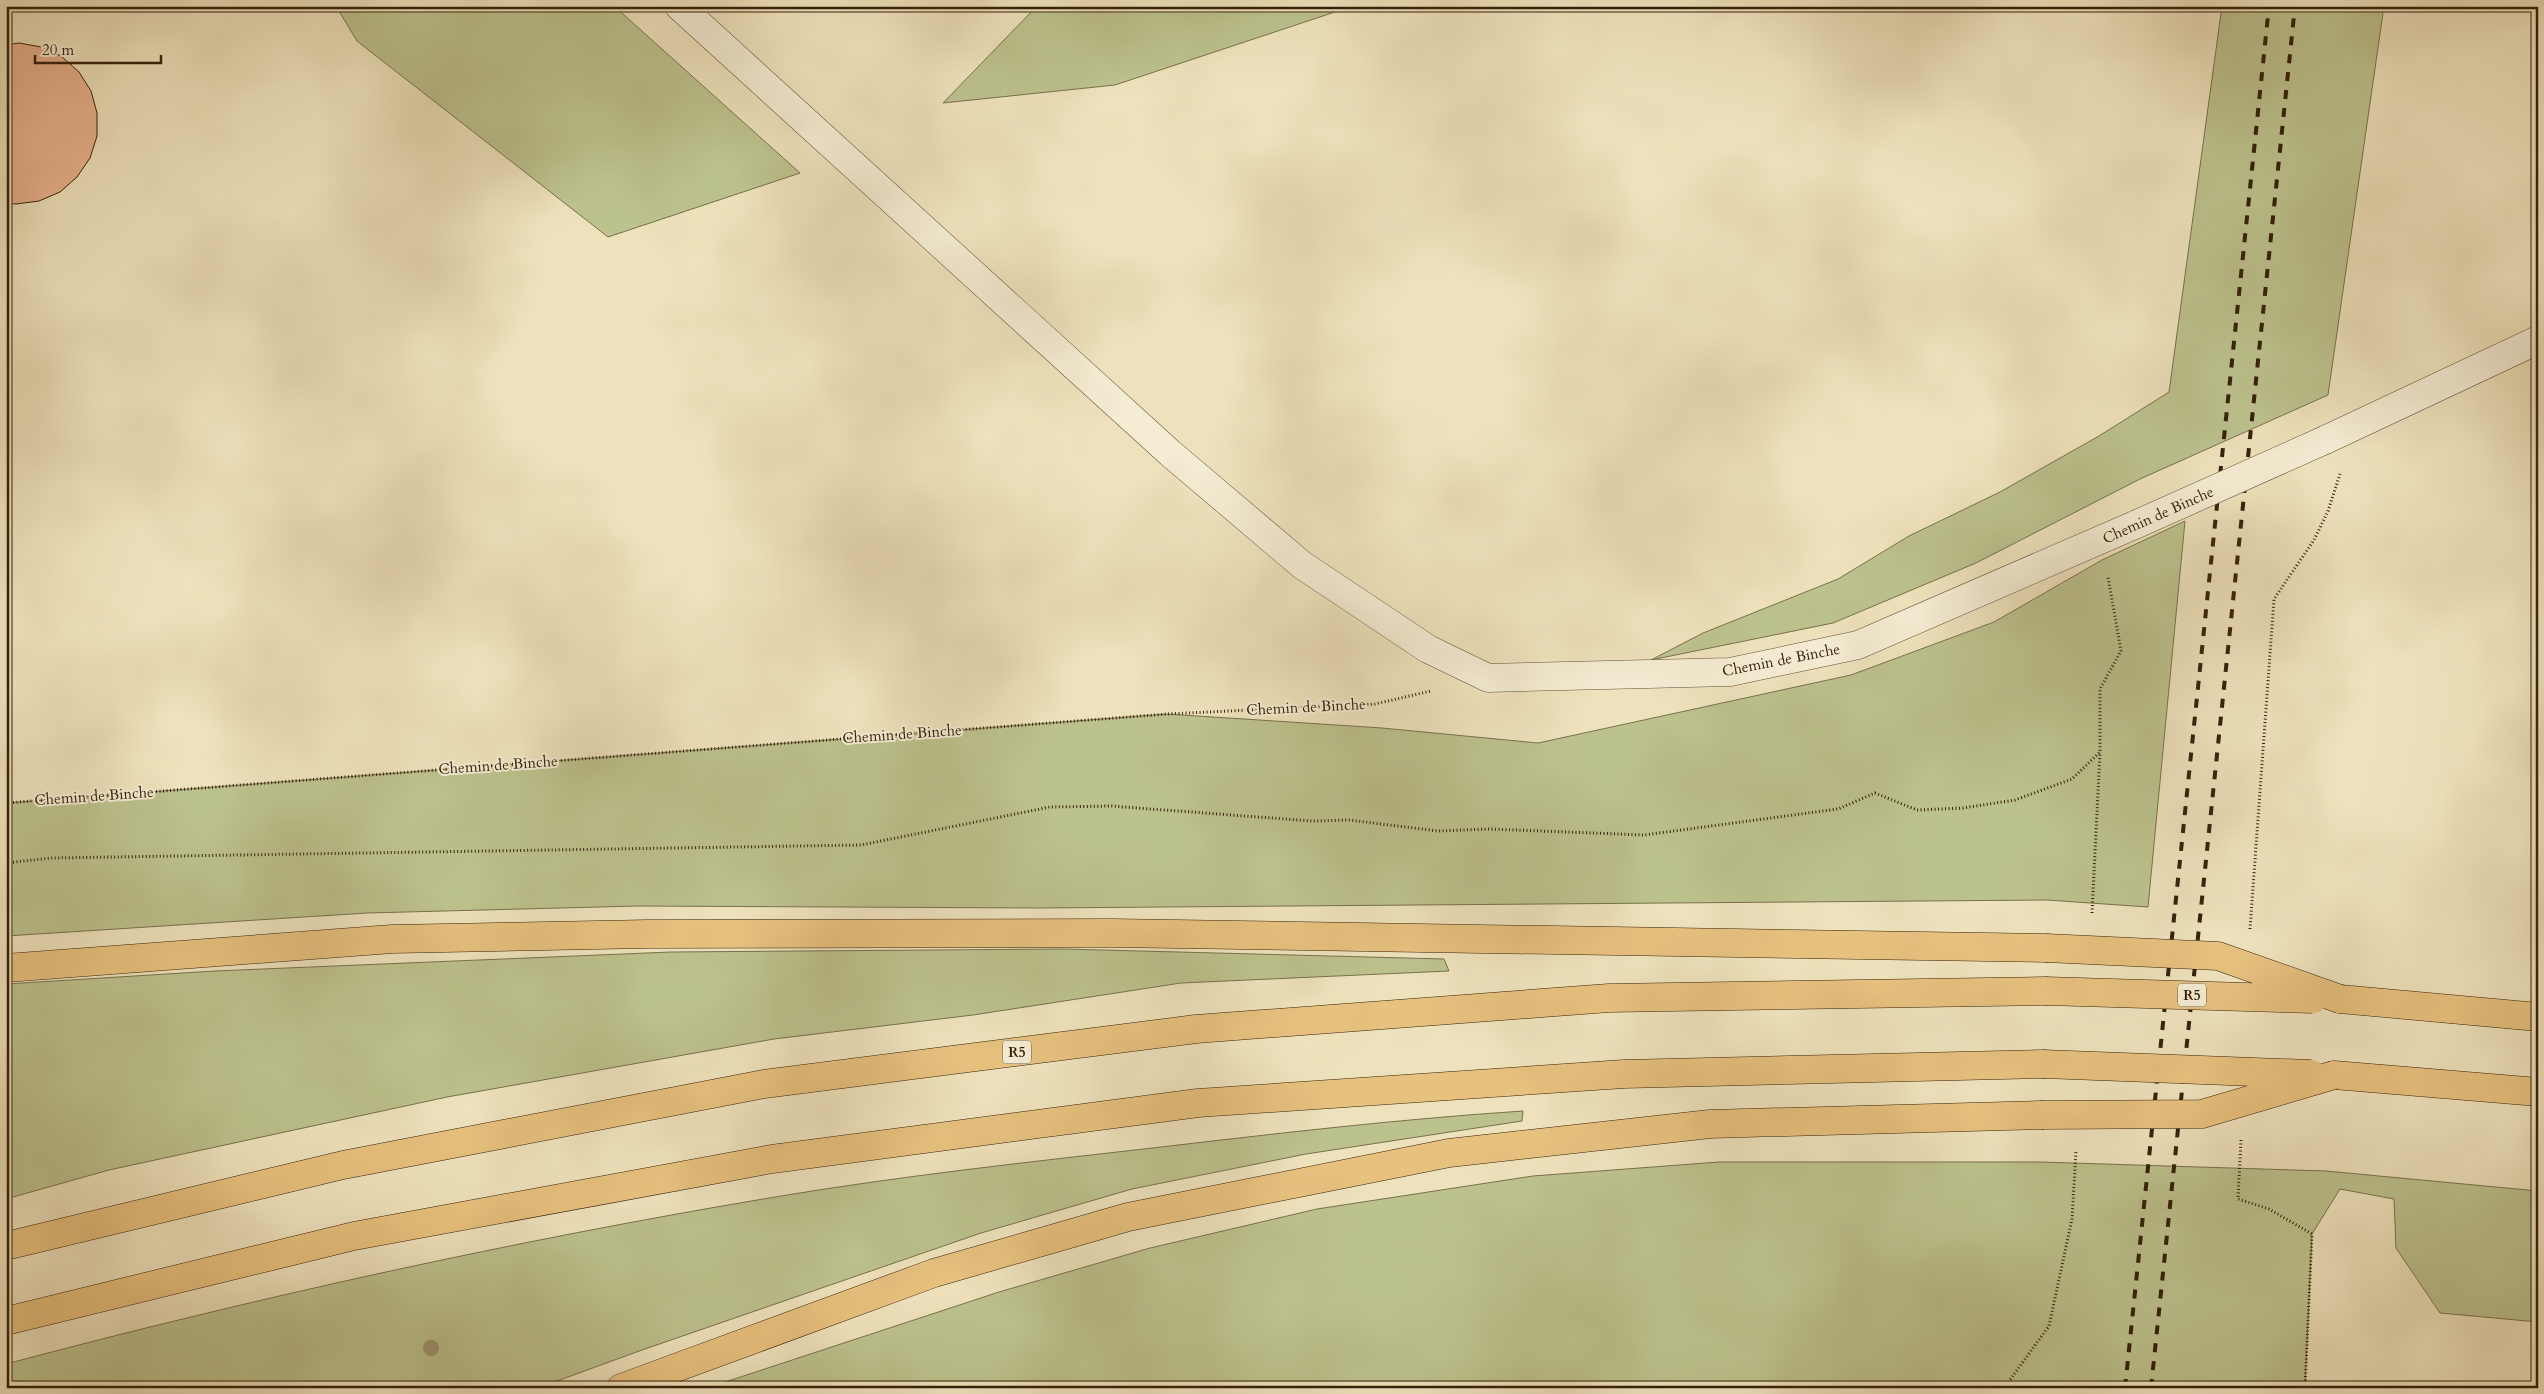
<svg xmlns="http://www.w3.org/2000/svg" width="2544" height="1394" font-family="Cardo,serif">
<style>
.green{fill:#bcc28e;stroke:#78714c}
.building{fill:#e8b28d;stroke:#35200a}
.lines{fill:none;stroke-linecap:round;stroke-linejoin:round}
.minor-casing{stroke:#635036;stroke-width:29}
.highway-casing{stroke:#35200a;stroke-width:29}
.path{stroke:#35200a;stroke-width:3;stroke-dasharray:1 2.5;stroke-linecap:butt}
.minor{stroke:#f4ecd3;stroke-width:28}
.highway{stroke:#e7c17e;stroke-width:28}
.rail{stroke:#35200a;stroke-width:4;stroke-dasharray:9 9;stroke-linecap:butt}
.minor-bridge-casing{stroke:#635036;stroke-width:29;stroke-linecap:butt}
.highway-bridge-casing{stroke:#35200a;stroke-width:29;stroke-linecap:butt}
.minor-bridge{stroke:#f4ecd3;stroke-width:28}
.highway-bridge{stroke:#e7c17e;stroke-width:28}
.tree{fill:#9f9270}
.labels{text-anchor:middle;stroke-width:4;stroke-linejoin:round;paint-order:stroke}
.shield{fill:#f4ecd3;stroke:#6e5d46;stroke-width:1}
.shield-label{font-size:14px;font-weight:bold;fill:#35200a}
.street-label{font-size:15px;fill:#35200a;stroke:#f4ecd3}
</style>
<rect width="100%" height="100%" fill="#eee2bc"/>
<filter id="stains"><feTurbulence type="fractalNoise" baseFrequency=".004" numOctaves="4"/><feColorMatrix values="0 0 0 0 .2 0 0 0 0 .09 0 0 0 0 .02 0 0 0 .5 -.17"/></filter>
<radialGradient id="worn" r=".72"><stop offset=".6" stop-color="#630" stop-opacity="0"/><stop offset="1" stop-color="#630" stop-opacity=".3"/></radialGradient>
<path class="green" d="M336 6H614L800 173 608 237 357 41Z
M1037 6H1353L1115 85 943 103Z
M2222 6H2384L2328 395 2140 479 1976 563 1833 623 1651 660 1703 633 1838 579 1909 536 2000 492 2099 436 2169 392Z
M2185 521 2148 907 2047 900 1037 908 638 906 367 913 6 936V803L1167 714 1382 728 1538 743 1851 675 1994 622 2102 560Z
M1064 949 1444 959 1449 971 1181 983 973 1015 774 1039 447 1097 109 1170 6 1199V984L215 971 671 952Z
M1523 1111 1522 1121 1306 1154 1132 1189 981 1233 642 1350 538 1388H6V1364C258 1297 513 1241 769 1198 899 1176 1030 1162 1161 1147 1281 1133 1401 1119 1523 1111Z
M1719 1162H2040L2326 1171 2538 1191V1322L2440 1313 2396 1248 2394 1199 2340 1189 2312 1234 2305 1388H707L999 1292 1150 1248 1317 1209 1533 1176Z"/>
<path class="building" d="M15 6H26L22 11Z
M236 6H261L247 9Z
M19 43 41 47 61 56 79 72 91 91 97 113V136L90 158 77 177 60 192 39 201 16 204 6 203V45Z"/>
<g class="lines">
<defs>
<path id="minor" d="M679 6 1170 453 1302 565 1428 649 1488 678 1730 672 1858 645 2137 524
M2325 440 2538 340"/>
<path id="highway" d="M6 968 392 939 647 934 1113 933 2046 948
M2340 999 2538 1017
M2334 1075 2538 1092
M6 1246 343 1165 764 1084 1196 1029 1609 998 2045 991
M6 1321 354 1236 772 1159 1198 1103 1624 1074 2043 1064
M621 1388 934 1273 1128 1217 1449 1153 1710 1124 2041 1115"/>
</defs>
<use href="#minor" class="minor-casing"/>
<use href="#highway" class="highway-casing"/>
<path class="path" d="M6 803 1167 714 1375 704 1431 691
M6 863 52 858 861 845 1050 807 1111 806 1312 821 1349 820 1438 831 1489 829 1644 835 1838 809 1875 793 1917 810 1963 808 2015 800 2072 779 2100 752V689L2121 651 2108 577
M2092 913 2100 752
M2250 929 2274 599 2314 540 2328 511 2340 474
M2241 1140 2238 1199 2269 1209 2312 1234 2305 1388
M2004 1388 2049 1326 2072 1219 2076 1151"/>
<use href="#minor" class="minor"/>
<use href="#highway" class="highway"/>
<path class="rail" d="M2125 1388 2269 6
M2151 1388 2295 6"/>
<defs>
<path id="minor-bridge" d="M2137 524 2325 440"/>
<path id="highway-bridge" d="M2046 948 2218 956 2340 999
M2045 991 2313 999
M2043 1064 2311 1074
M2041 1115 2202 1114 2334 1075"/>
</defs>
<use href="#minor-bridge" class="minor-bridge-casing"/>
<use href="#highway-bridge" class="highway-bridge-casing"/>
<use href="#minor-bridge" class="minor-bridge"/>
<use href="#highway-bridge" class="highway-bridge"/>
</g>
<circle class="tree" cx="431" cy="1348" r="8"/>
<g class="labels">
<g class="shield">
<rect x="2178" y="983.5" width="28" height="23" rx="4"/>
<rect x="1003" y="1040.5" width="28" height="23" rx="4"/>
</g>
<g class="shield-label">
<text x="2192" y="1000">R5</text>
<text x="1017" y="1057">R5</text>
</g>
<g class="street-label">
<text transform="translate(2158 515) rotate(-24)" y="5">Chemin de Binche</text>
<text transform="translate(1781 660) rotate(-11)" y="5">Chemin de Binche</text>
<text transform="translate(1306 707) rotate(-3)" y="5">Chemin de Binche</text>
<text transform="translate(902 734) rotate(-4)" y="5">Chemin de Binche</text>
<text transform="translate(498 765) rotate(-4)" y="5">Chemin de Binche</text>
<text transform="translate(94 796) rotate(-4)" y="5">Chemin de Binche</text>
</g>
</g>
<rect width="2544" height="1394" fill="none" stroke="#eee2bc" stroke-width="25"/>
<rect x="8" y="8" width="2529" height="1379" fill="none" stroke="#35200a" stroke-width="2.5"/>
<rect x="12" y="12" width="2519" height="1369" fill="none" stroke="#35200a"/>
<path d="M35 55v8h126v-8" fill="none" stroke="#35200a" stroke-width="2.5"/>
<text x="42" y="55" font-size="15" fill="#35200a" stroke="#f4ecd3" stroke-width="4" paint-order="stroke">20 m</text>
<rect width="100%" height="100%" filter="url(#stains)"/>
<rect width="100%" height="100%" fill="url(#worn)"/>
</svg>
